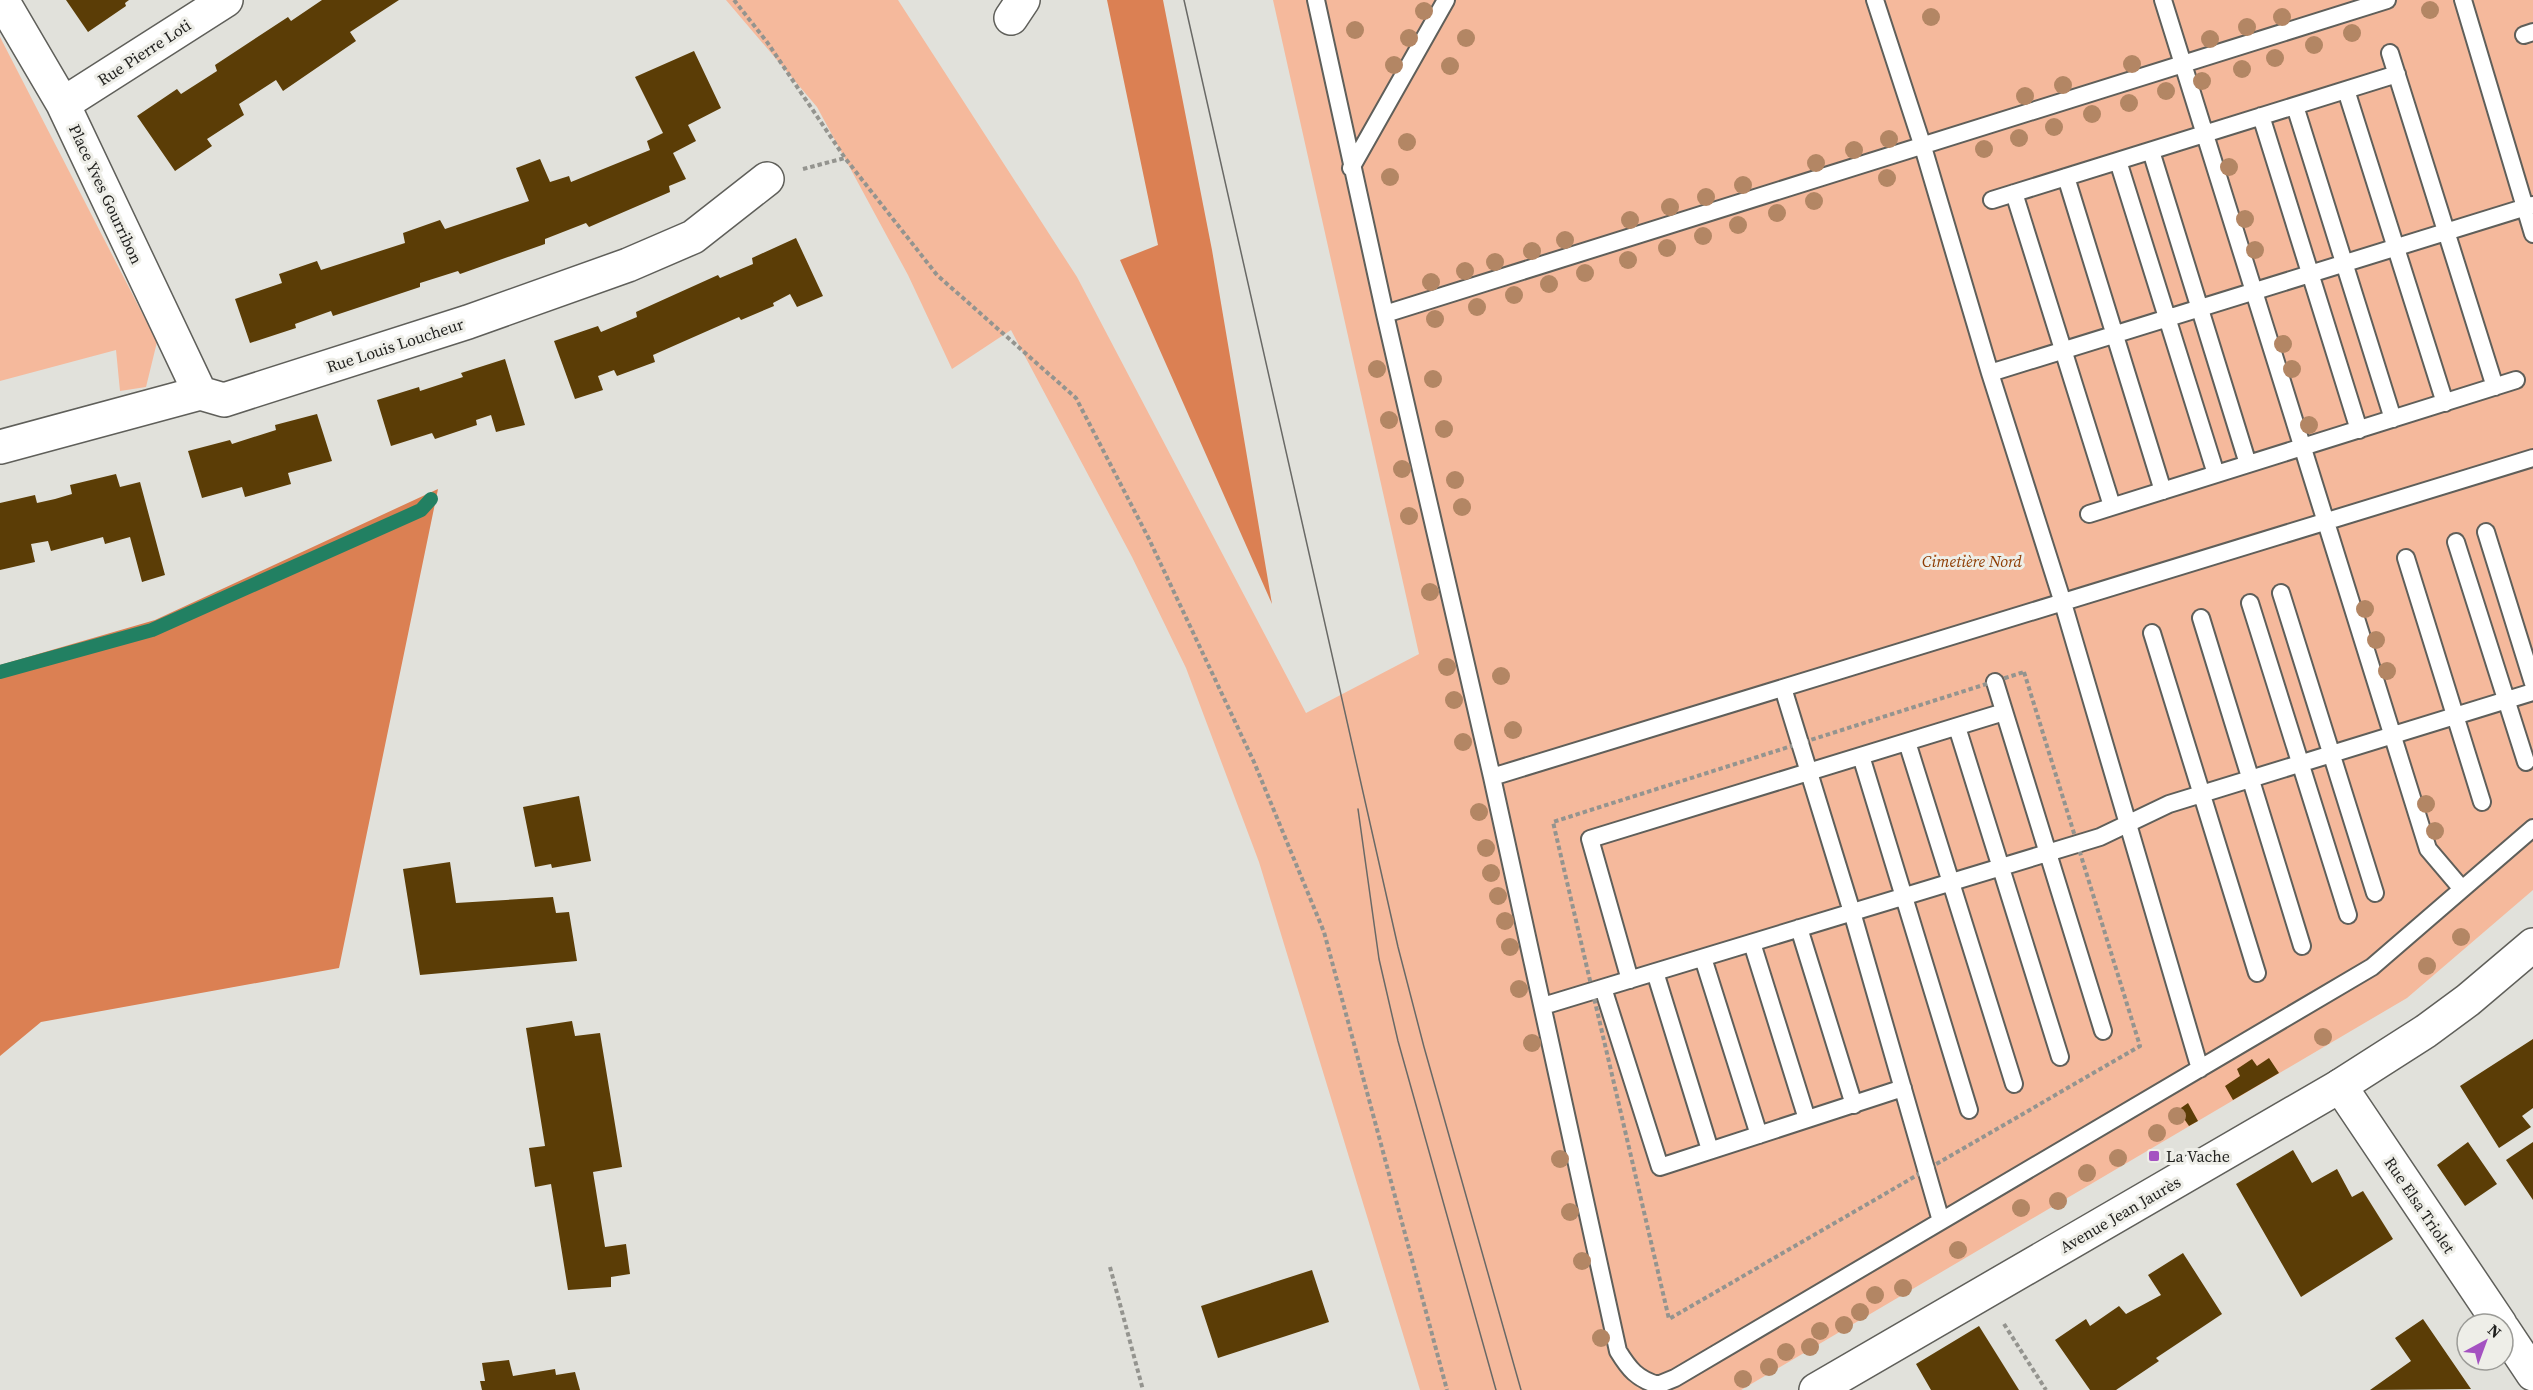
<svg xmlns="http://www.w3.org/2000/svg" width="2533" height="1390" font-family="'Source Serif 4',serif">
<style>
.green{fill:#f5b99c}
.forest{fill:#db8053}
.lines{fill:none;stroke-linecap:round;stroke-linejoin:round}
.stream{stroke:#228062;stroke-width:14}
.building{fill:#5b3d06}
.service-casing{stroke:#5f5f5a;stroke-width:20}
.minor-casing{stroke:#5f5f5a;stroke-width:36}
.tertiary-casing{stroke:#5f5f5a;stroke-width:36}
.path{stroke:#94948f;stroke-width:4;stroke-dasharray:4.5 3;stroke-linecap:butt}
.service{stroke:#fff;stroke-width:16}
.minor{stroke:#fff;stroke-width:33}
.tertiary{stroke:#fff;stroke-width:33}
.tram{stroke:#696966;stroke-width:1.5}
.tree{fill:#b38664}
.poi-dot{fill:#a452c1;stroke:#eeeee8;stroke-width:2}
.labels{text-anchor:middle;stroke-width:6;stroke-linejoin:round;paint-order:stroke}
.street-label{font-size:16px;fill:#1f1f1d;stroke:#eeeee8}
.park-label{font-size:16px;font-style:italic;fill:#8d3b02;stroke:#eeeee8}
.poi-label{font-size:16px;fill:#1f1f1d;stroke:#eeeee8;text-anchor:start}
</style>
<rect width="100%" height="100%" fill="#e1e1db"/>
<path class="green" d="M726 0H898L1077 277 1306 713 1419 654 1273 0H2533V890L2407 998 1741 1390H1420L1259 862 1186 668 1132 557 1011 330 952 369 908 275 817 107Z
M0 37 157 342 146 387 120 391 116 350 0 381Z"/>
<path class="forest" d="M1107 0H1163L1212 250 1272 604 1120 260 1158 245Z
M438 489 339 968 41 1022 0 1056V665L155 620Z"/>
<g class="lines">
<path class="stream" d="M0 672 152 630 421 510 431 499"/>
</g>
<path class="building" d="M66 0H129L125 3 126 6 88 32Z
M322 0H399L350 32 356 41 283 91 276 80 239 104 244 115 207 139 212 146 175 171 137 116 177 89 181 94 217 71 215 65 288 17 291 21Z
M694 51 721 108 688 125 696 141 673 153 686 179 669 186 670 192 589 227 586 223 545 239V244L460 274 458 271 420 283V287L333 316 331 311 295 324 296 328 250 343 235 299 282 283 279 274 317 261 321 270 405 243 403 233 440 220 445 229 529 201 516 168 540 159 550 182 569 176 571 182 650 150 647 141 663 133 635 77Z
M796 238 823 296 797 307 790 294 773 303 774 306 741 320 739 317 653 355 655 362 617 376 614 370 598 376 603 390 575 399 554 341 598 326 601 332 637 317 636 312 718 275 720 278 753 264 752 258Z
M505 359 525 425 496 432 491 415 476 420 477 425 435 439 432 433 391 446 377 400 419 387 420 391 463 377 461 373Z
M317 414 332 461 288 473 291 484 245 497 242 487 202 498 188 451 230 440 232 444 276 430 275 425Z
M116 474 120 487 140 482 165 575 142 582 130 537 105 544 103 537 51 551 48 541 31 544 35 562 0 570V503L35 495 37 503 55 499 72 494 70 485Z
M579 796 591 861 552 868 551 864 535 867 523 807Z
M450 862 456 903 553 897 556 913 569 912 577 961 420 975 403 869Z
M572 1021 575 1036 600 1033 622 1167 593 1172 605 1247 626 1244 630 1274 611 1277V1287L568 1290 551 1184 535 1187 529 1148 545 1146 526 1028Z
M2533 1039V1108L2522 1116 2531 1127 2499 1148 2460 1086Z
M2269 1058 2279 1073 2233 1100 2225 1086 2240 1076 2237 1069 2252 1059 2257 1066Z
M2188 1103 2198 1121 2189 1126 2178 1110Z
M2468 1142 2497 1184 2465 1206 2437 1165Z
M2533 1142V1200L2506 1160Z
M2293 1150 2312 1183 2337 1169 2352 1197 2363 1191 2393 1239 2301 1297 2236 1184Z
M2183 1253 2222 1314 2156 1358 2159 1361 2116 1390H2090L2055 1340 2086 1319 2090 1326 2119 1306 2126 1314 2161 1295 2148 1275Z
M1312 1270 1329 1322 1218 1358 1201 1306Z
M2423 1319 2471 1389 2370 1390 2411 1361 2395 1338Z
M1979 1326 2019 1390H1931L1916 1364Z
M509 1360 513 1376 555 1369 556 1375 575 1372 580 1390H482L480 1381H485L482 1363Z"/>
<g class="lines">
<defs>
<path id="service" d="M1316 0 1385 314 1492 777 1618 1351C1629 1369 1637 1379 1658 1385L1675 1378 2372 967 2533 828
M1875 0 1923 147 1990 373 2063 603 2200 1069
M2163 0 2428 849 2462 889
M2463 0 2533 234
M2524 35 2533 32
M2390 53 2495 387
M2346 90 2445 403
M2295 106 2393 419
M2261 116 2359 430
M2151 151 2248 464
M2118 161 2216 474
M1351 168 1446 0
M2066 177 2163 491
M2014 193 2112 506
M1992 200 2397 74
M1385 314 2387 0
M1990 373 2533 205
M2089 514 2516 380
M2486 532 2533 683
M2456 542 2526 762
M2406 558 2482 802
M2281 593 2375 893
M2250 603 2348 915
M2201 618 2302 946
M2152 633 2257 973
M1995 682 2103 1031
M1783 688 1852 912 1941 1221
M1957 727 2060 1057
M1907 742 2014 1084
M1861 756 1969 1110
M1492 777 2533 458
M1799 928 1854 1105
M1752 943 1807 1119
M1703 958 1759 1135
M1655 972 1710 1150
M1630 980 1590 839 2004 712
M1603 988 1660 1167 1903 1088
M1543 1006 2100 837 2169 804 2533 692"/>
<path id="minor" d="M2 0 63 104 200 393
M1011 18 1023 0
M63 104 226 0
M0 447 200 393 224 400 468 322 628 265 693 237 767 179
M2340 1086 2500 1324
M2503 1329 2533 1374"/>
<path id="tertiary" d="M1816 1390 2340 1086 2426 1031 2468 1000 2533 945"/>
</defs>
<use href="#service" class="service-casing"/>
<use href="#minor" class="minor-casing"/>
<use href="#tertiary" class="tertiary-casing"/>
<path class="path" d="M734 0 767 42 845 158 937 275 1076 398 1149 539 1254 762 1324 932 1447 1390
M803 169 845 158
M2024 672 2140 1046 1669 1319 1553 822Z
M1110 1267 1143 1390
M2004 1324 2046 1390"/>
<use href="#service" class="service"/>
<use href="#minor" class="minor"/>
<use href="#tertiary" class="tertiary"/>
<path class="tram" d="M1184 0 1398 947 1424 1047 1521 1390
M1358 809 1379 959 1398 1041 1496 1390"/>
</g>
<g class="tree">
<circle cx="2430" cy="10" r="9"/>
<circle cx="1424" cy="11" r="9"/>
<circle cx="1931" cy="17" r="9"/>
<circle cx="2282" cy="17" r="9"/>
<circle cx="2247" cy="27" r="9"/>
<circle cx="1355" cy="30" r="9"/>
<circle cx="2352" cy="33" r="9"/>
<circle cx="1409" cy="38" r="9"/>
<circle cx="1466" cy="38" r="9"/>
<circle cx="2210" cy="39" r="9"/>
<circle cx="2314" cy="45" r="9"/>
<circle cx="2275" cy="58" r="9"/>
<circle cx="2132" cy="64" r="9"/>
<circle cx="1394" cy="65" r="9"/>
<circle cx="1450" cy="66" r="9"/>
<circle cx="2242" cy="69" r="9"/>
<circle cx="2202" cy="81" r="9"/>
<circle cx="2063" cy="85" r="9"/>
<circle cx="2166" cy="91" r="9"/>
<circle cx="2025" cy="96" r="9"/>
<circle cx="2129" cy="103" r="9"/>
<circle cx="2092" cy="114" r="9"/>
<circle cx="2054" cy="127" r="9"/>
<circle cx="2019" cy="138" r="9"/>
<circle cx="1889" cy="139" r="9"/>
<circle cx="1407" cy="142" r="9"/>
<circle cx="1984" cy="149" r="9"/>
<circle cx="1854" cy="150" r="9"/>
<circle cx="1816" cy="163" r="9"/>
<circle cx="2229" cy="167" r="9"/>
<circle cx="1390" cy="177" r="9"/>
<circle cx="1887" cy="178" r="9"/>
<circle cx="1743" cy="185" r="9"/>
<circle cx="1706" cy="197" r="9"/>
<circle cx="1814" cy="201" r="9"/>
<circle cx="1670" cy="207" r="9"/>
<circle cx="1777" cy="213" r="9"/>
<circle cx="2245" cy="219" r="9"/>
<circle cx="1630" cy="220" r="9"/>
<circle cx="1738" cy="225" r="9"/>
<circle cx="1703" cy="236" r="9"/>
<circle cx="1565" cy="240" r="9"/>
<circle cx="1667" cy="248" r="9"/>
<circle cx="2255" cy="250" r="9"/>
<circle cx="1532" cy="251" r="9"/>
<circle cx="1628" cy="260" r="9"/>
<circle cx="1495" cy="262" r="9"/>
<circle cx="1465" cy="271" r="9"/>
<circle cx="1585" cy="273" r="9"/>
<circle cx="1431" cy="282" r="9"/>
<circle cx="1549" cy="284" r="9"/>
<circle cx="1514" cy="295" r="9"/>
<circle cx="1477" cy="307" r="9"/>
<circle cx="1435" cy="319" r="9"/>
<circle cx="2283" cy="344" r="9"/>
<circle cx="1377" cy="369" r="9"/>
<circle cx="2292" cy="369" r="9"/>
<circle cx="1433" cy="379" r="9"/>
<circle cx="1389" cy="420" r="9"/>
<circle cx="2309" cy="425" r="9"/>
<circle cx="1444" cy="429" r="9"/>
<circle cx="1402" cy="469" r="9"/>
<circle cx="1455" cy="480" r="9"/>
<circle cx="1462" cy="507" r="9"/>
<circle cx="1409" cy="516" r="9"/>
<circle cx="1430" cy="592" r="9"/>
<circle cx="2365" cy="609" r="9"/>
<circle cx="2376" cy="640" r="9"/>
<circle cx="1447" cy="667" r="9"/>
<circle cx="2387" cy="671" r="9"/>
<circle cx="1501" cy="676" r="9"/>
<circle cx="1454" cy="700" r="9"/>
<circle cx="1513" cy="730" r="9"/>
<circle cx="1463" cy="742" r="9"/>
<circle cx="2426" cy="804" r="9"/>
<circle cx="1479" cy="812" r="9"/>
<circle cx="2435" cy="831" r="9"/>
<circle cx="1486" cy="848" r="9"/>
<circle cx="1491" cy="873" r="9"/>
<circle cx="1498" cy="896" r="9"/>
<circle cx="1505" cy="921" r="9"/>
<circle cx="2461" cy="937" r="9"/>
<circle cx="1510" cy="947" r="9"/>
<circle cx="2427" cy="966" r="9"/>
<circle cx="1519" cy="989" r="9"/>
<circle cx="2323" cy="1037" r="9"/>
<circle cx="1532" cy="1043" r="9"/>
<circle cx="2177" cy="1116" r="9"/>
<circle cx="2157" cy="1133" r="9"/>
<circle cx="2118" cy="1158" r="9"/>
<circle cx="1560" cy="1159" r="9"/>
<circle cx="2087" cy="1173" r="9"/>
<circle cx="2058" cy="1201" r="9"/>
<circle cx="2021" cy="1208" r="9"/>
<circle cx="1570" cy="1212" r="9"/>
<circle cx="1958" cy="1250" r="9"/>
<circle cx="1582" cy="1261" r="9"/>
<circle cx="1903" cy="1288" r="9"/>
<circle cx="1875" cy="1295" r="9"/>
<circle cx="1860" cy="1312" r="9"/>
<circle cx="1844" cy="1325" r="9"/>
<circle cx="1820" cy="1331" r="9"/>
<circle cx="1601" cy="1338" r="9"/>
<circle cx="1810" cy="1347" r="9"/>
<circle cx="1786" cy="1352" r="9"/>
<circle cx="1769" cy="1367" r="9"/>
<circle cx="1743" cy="1379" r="9"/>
</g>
<rect class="poi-dot" x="2148" y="1150" width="12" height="12" rx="3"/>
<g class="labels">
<g class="street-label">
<text transform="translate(144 52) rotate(-33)" y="6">Rue Pierre Loti</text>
<text transform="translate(106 194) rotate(65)" y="6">Place Yves Gourribon</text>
<text transform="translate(395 345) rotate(-18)" y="6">Rue Louis Loucheur</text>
<text transform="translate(2420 1205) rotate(56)" y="6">Rue Elsa Triolet</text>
<text transform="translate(2120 1214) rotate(-30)" y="6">Avenue Jean Jaurès</text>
</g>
<g class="park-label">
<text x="1972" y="567">Cimetière Nord</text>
</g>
<g class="poi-label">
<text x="2166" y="1162">La Vache</text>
</g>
</g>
<g transform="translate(2485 1342) rotate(41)"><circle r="28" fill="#eeeee8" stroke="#9b9b97" stroke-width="1.5"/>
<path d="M0-4.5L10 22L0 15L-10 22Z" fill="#a452c1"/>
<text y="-9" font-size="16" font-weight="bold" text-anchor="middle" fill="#1f1f1d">N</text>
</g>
</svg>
